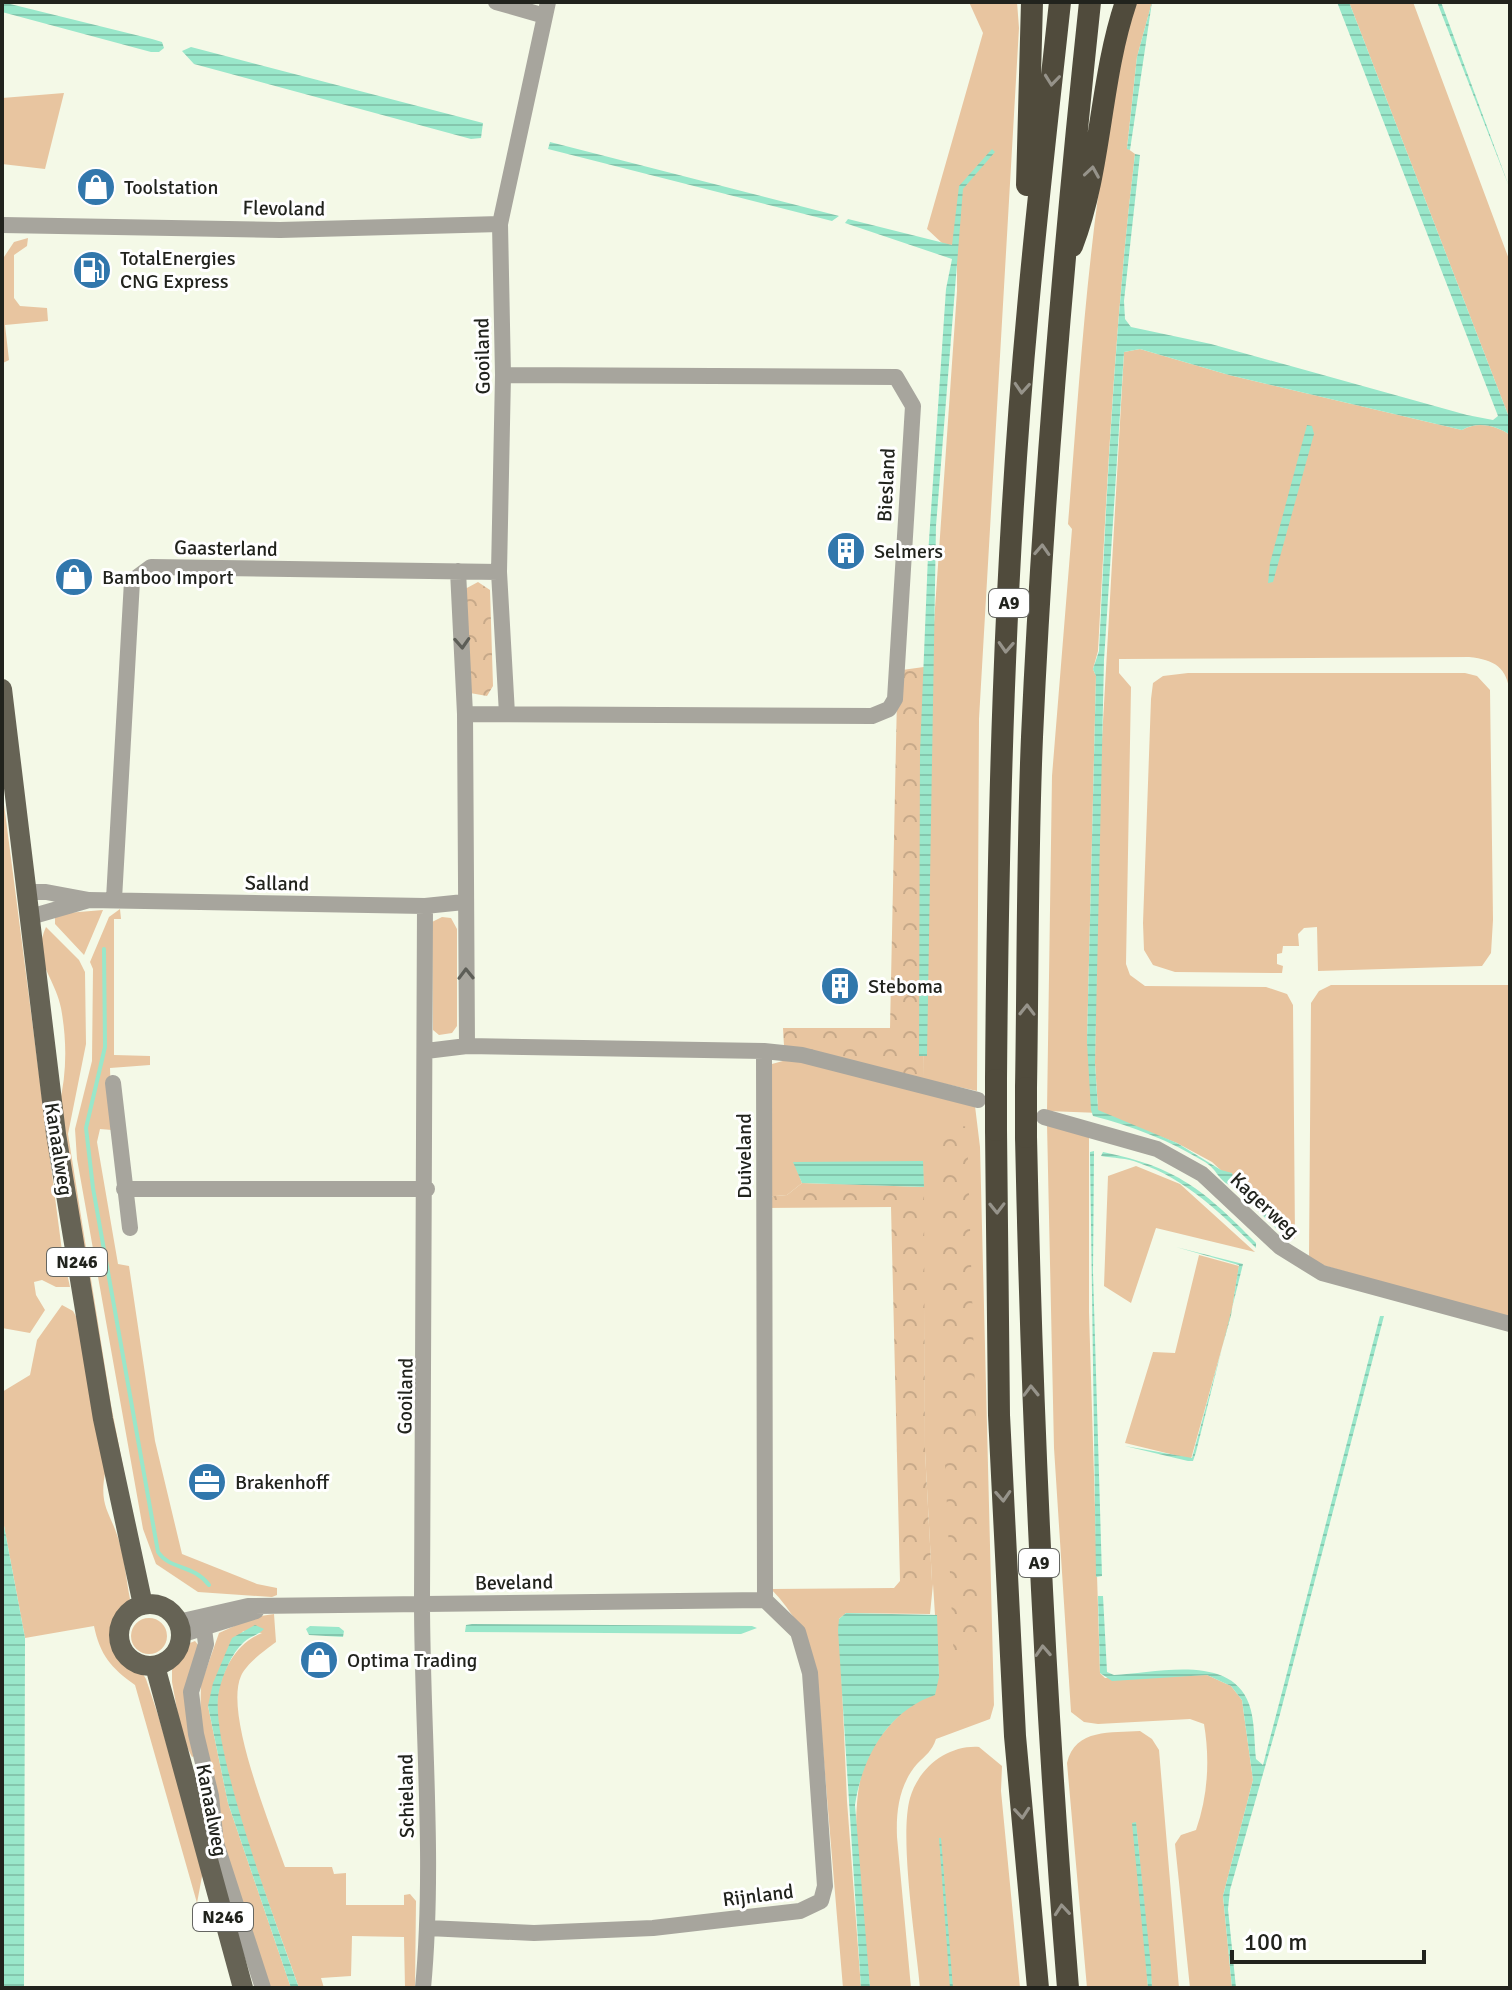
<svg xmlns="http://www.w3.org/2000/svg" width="1512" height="1990" font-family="Signika,sans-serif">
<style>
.green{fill:#e8c5a0}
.forest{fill:url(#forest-crowns)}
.water{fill:url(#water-rules)}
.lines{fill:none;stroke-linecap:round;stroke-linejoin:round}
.stream{stroke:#99e7ca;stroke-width:4}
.minor{stroke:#a7a59d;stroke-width:16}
.major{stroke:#666355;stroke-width:20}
.highway{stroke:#504b3c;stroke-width:22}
.highway-bridge{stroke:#504b3c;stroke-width:22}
.oneway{stroke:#96938a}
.oneway2{stroke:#5d5e57}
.labels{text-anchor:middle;stroke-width:6;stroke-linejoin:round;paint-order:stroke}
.shield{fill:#fff;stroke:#646561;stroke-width:2}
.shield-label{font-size:18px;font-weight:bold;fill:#21231d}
.poi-label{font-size:20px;fill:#21231d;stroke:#fff;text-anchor:start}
.street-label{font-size:20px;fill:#21231d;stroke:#fff}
</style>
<defs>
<pattern id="forest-crowns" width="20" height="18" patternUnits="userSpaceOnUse" patternTransform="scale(2)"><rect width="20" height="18" fill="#e8c5a0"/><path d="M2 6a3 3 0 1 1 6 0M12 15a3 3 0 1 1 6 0" fill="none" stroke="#c7a989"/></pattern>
<pattern id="water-rules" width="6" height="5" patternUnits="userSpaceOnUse" patternTransform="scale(2)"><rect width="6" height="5" fill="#99e7ca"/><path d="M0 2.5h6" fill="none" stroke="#84c6ad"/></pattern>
</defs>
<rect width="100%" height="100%" fill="#f4f9e7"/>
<path class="green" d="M969 2H1017L1019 28 979 719 977 1091 923 1079 925 832 931 666 957 291V257L927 229 983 33Z
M1135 2H1152L1137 57 1127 148 1135 154C1115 319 1107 485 1098 651L1093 669 1096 676 1087 1042 1098 1109 1095 1063 1099 792 1124 352 1140 349 1229 375 1462 430C1477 421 1496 425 1510 435V694C1507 667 1495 660 1469 657L1119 659V673L1131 687 1126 964 1130 975 1145 986 1266 987 1287 994 1293 1005 1295 1239 1212 1162 1177 1143 1100 1113 1047 1111 1052 776 1072 529 1068 524C1082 349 1091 173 1135 2Z
M1349 2H1413L1510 262V420Z
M64 93 45 169 2 164V98Z
M28 238 27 246 14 255V298L20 306 47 308 48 321 5 325 9 360 3 363 2 260 14 242Z
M1188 673H1465L1477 676 1490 690 1493 920 1491 953 1482 966 1318 971 1317 927 1304 928 1298 934 1299 946H1283L1282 953 1277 954V964L1283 966 1282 973 1175 972 1153 965 1144 950 1143 923 1151 699 1153 683 1163 676Z
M2 789 62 1251 70 1287H56L42 1280 34 1282 36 1295 45 1310 30 1333 2 1328Z
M120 909 121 919H114V1055L150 1056V1065L110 1068 112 1130 100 1129 97 1142 118 1264 129 1266 155 1441 182 1554 257 1584 277 1588V1595L272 1597 198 1592 156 1564 143 1529 77 1159 75 1129 92 1061 93 969 90 962 109 917Z
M103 910 84 955 55 924V917L67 913Z
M442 917 451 918 457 929V1026L452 1033 439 1035 433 1030 432 922Z
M46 927 79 960 85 972 86 1044 68 1134 111 1405 135 1528 128 1516 59 1106C67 1073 67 1041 61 1008 55 977 31 960 46 927Z
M1331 985H1510V1319L1322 1265 1309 1257 1311 1003 1319 991Z
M790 1059 975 1106 980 1147 994 1705 990 1719 936 1739C932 1751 926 1755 917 1764 899 1785 896 1811 897 1837L911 1988H870C865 1931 844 1810 866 1761 881 1727 913 1703 939 1677L933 1584 930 1614 846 1613 839 1619 847 1801 861 1988H843L816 1667C807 1638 793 1611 771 1589L894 1588 900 1581H932L925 1451 923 1162H794L802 1183 787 1195 764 1197 772 1064Z
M1047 1124 1089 1135V1312L1100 1673 1105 1678 1207 1675 1231 1686 1242 1700 1253 1780 1223 1896 1232 1988H1190L1175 1844 1181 1835 1196 1830C1208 1796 1210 1759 1204 1724L1190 1719 1098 1724 1084 1722 1071 1712 1054 1448Z
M1136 1166 1180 1184 1255 1252 1156 1228 1131 1303 1104 1286 1108 1176Z
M1199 1255 1239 1266 1231 1315 1191 1459 1125 1443 1153 1352 1175 1353Z
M62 1305 73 1311 79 1322 105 1473C99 1507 110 1511 119 1541 125 1559 126 1580 130 1599L114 1625 113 1638 121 1656 140 1669 146 1679 159 1718 203 1871 197 1903 135 1685C111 1668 100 1655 94 1626L25 1638 2 1515V1392L30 1375 37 1340Z
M274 1614 276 1642C265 1650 246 1664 241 1676 224 1714 271 1826 285 1867H332L334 1874 346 1873V1905H404V1895L410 1894 416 1901 415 1988H405L404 1937 352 1936 351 1976 321 1978 324 1988H299C278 1926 208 1752 218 1694 223 1668 237 1643 262 1633L243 1631 208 1706 228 1803 291 1988H267L220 1844 200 1727 201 1684 219 1633 254 1617Z
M131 1636a18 18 0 1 1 36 0a18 18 0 1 1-36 0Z
M195 1641 199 1646 196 1755 192 1757 182 1737 172 1682V1670L185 1645Z
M1140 1731 1152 1739 1159 1750 1179 1988H1152L1136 1822 1148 1988H1087L1067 1763C1075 1728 1112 1733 1140 1731Z
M979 1747 1002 1766 1001 1791 1020 1988H920C916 1942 899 1838 910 1798 919 1767 948 1745 979 1747Z"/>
<path class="forest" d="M478 582 490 590 493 686 487 696 470 693 465 589Z
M931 666 925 832 923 1079 784 1046 783 1028H890L897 697 902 670Z
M939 1119 967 1127 983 1660 954 1662 943 1419Z
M802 1183 924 1187 925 1451 932 1581H900L891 1207 764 1208V1197L787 1195Z"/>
<path class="water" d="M2 2 152 39 162 42 164 48 159 52H151L2 12Z
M1152 2 1130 150 1127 149 1137 57Z
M1337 2H1349L1510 420V435C1496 425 1477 421 1462 430L1229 375 1140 349 1124 352 1104 660 1095 1063 1098 1110 1177 1143 1221 1170 1232 1173 1235 1183 1291 1238 1289 1241 1232 1186C1219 1182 1217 1169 1205 1162 1170 1141 1133 1126 1093 1116L1091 1110 1087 1042 1096 676 1093 669 1099 651C1107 485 1115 319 1135 154L1140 155 1124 301 1125 319 1131 327 1211 344 1467 415 1493 420 1498 416Z
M1437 2H1441L1510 189Z
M191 47 483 123 481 138 471 139 194 64 182 51Z
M550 142 839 216 832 221 548 149Z
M992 149 995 152 963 189 936 526 927 1056H919L920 752 928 555 946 289 952 259 845 223 848 219 952 245 959 186Z
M1307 425 1312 426 1314 434 1273 582 1268 583 1270 563Z
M1094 1151 1093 1272 1102 1576 1096 1577 1090 1152Z
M1103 1152C1177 1167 1204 1190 1256 1243V1248C1222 1214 1186 1179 1139 1163 1127 1158 1113 1158 1101 1156Z
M923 1161 924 1187 802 1183 793 1162Z
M1176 1247 1243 1264 1196 1452 1193 1461H1188L1125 1446 1192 1458 1231 1315 1239 1265Z
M1380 1316H1384L1280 1714 1230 1890 1228 1909 1236 1988H1232L1223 1896 1253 1780 1242 1700 1231 1686 1207 1675 1112 1681 1100 1673 1098 1596H1103L1107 1672 1114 1675C1155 1673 1231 1653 1249 1704 1255 1720 1254 1742 1256 1759L1263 1765Z
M2 1515 25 1638 24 1988H2Z
M846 1613 937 1615 939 1677 935 1695C888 1711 862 1757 855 1805L870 1988H861L838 1630 839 1619Z
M472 1624 752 1626 757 1628 741 1634 465 1632 466 1625Z
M255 1625 264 1629C259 1635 250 1636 244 1642 231 1654 223 1674 219 1691 207 1742 279 1931 299 1988H291L228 1803 208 1706 213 1683 232 1638Z
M310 1626 339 1627 344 1631 343 1637 309 1635 306 1629Z
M1136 1822 1151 1967 1152 1988H1148L1132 1823Z
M939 1838H941L953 1988H950Z"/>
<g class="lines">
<path class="stream" d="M104 949 105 1047 86 1128 93 1188 158 1552C170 1570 193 1564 209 1585"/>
<path class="minor" d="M496 2 545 16
M2 225 280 230 500 224
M458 571 465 714 467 1046
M465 714 872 716 889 709 895 699 913 406 896 377 503 375
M507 714 499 572 503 375 500 224 548 2
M27 892H46L89 900 425 906 464 902
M114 899 132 581 151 567 499 572
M30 917 89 900
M426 1051 467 1046 764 1051 765 1600
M764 1051 802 1055 978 1100
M113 1083 130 1228
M1044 1117 1157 1149 1202 1174 1280 1247 1322 1273 1510 1324
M124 1189H427
M178 1622 248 1606 765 1600
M204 1629 206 1644 191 1692 196 1734 211 1796 216 1843 263 1988
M180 1635 256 1611
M428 1928 534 1933 653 1928 800 1911 821 1901 825 1886 810 1673 798 1632 765 1600
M423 1988C435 1860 422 1730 422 1601 423 1370 426 1138 425 906"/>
<path class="major" d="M2 689 56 1134 103 1419 143 1605
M119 1635a31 31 0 1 1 62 0a31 31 0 1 1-62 0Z
M155 1666 243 1988"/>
<path class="highway" d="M1027 185 1032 2
M1072 246C1102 168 1099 82 1126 2
M996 1080C998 823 1004 565 1028 308 1037 206 1049 104 1060 2
M1026 1088C1028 971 1027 854 1032 737 1043 492 1064 247 1090 2
M996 1130 999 1415 1015 1736 1038 1988
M1026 1137C1032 1422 1045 1704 1068 1988"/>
<path class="highway-bridge" d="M996 1130V1080
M1026 1137V1088"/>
</g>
<defs><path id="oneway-chevron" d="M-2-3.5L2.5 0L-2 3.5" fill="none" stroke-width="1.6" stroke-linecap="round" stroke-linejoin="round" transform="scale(2)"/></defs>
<g class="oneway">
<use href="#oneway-chevron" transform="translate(1052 80) rotate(96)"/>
<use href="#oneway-chevron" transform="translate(1092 172) rotate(-81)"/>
<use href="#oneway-chevron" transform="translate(1022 388) rotate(94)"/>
<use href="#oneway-chevron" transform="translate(1042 550) rotate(-87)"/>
<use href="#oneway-chevron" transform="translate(1006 647) rotate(93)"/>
<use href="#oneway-chevron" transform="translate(1027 1010) rotate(-89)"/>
<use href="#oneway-chevron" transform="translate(997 1208) rotate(89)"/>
<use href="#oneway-chevron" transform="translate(1031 1391) rotate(-91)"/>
<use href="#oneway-chevron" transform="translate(1003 1496) rotate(87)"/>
<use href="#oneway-chevron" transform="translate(1043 1651) rotate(-93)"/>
<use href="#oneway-chevron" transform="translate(1022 1813) rotate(85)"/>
<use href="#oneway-chevron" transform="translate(1062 1910) rotate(-95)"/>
</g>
<g class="oneway2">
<use href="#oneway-chevron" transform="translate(462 643) rotate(87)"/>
<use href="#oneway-chevron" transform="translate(466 974) rotate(-91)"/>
</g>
<defs>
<symbol id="shop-disc" viewBox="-11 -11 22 22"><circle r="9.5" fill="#3177ac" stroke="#fff"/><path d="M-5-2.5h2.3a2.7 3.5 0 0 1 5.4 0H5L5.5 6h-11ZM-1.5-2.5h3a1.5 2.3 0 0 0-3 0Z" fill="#fff"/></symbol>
<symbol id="fuel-disc" viewBox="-11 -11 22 22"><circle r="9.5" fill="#3177ac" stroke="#fff"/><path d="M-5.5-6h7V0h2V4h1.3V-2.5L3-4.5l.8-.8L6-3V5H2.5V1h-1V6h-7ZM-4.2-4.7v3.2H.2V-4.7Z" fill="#fff"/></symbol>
<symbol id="building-disc" viewBox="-11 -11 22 22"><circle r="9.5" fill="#3177ac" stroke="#fff"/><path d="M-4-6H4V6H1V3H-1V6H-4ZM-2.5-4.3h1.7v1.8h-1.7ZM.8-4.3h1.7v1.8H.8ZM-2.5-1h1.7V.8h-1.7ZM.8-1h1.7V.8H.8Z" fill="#fff"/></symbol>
<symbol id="office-disc" viewBox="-11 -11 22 22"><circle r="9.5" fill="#3177ac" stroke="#fff"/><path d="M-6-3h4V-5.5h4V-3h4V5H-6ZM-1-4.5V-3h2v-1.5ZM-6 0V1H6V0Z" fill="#fff"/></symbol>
</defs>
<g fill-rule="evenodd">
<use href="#shop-disc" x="74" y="165" width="44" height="44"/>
<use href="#fuel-disc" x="70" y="248" width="44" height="44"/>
<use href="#building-disc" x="824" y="529" width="44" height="44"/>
<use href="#shop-disc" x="52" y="555" width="44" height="44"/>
<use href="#building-disc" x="818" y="964" width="44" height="44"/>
<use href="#office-disc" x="185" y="1460" width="44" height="44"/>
<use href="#shop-disc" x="297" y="1638" width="44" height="44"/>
</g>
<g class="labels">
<g class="shield">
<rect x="989" y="589" width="40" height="28" rx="6"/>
<rect x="47" y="1248" width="60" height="28" rx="6"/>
<rect x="1019" y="1549" width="40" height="28" rx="6"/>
<rect x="193" y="1903" width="60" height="28" rx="6"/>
</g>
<g class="shield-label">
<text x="1009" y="609">A9</text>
<text x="77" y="1268">N246</text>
<text x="1039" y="1569">A9</text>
<text x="223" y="1923">N246</text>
</g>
<g class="poi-label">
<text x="124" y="194">Toolstation</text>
<text x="120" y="265">TotalEnergies<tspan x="120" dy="23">CNG Express</tspan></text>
<text x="874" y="558">Selmers</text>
<text x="102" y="584">Bamboo Import</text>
<text x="868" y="993">Steboma</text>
<text x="235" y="1489">Brakenhoff</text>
<text x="347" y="1667">Optima Trading</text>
</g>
<g class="street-label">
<text transform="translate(284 208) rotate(1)" y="7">Flevoland</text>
<text transform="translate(482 356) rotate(-91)" y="7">Gooiland</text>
<text transform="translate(886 485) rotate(-87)" y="7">Biesland</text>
<text transform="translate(226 548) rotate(1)" y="7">Gaasterland</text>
<text transform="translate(277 883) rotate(1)" y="7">Salland</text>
<text transform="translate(59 1149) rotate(81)" y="7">Kanaalweg</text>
<text transform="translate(744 1156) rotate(-90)" y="7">Duiveland</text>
<text transform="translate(1265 1205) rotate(43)" y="7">Kagerweg</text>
<text transform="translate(405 1396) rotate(-89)" y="7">Gooiland</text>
<text transform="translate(514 1582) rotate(-1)" y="7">Beveland</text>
<text transform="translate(406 1796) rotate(-91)" y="7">Schieland</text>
<text transform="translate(212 1810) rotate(79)" y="7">Kanaalweg</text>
<text transform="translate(758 1895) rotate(-7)" y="7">Rijnland</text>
</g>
</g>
<rect width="1512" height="1990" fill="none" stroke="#21231d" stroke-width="8"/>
<path d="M1232 1950v12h192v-12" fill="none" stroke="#21231d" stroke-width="4"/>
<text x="1244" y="1950" font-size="24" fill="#21231d" stroke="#ffffff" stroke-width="6" paint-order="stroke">100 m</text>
</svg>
